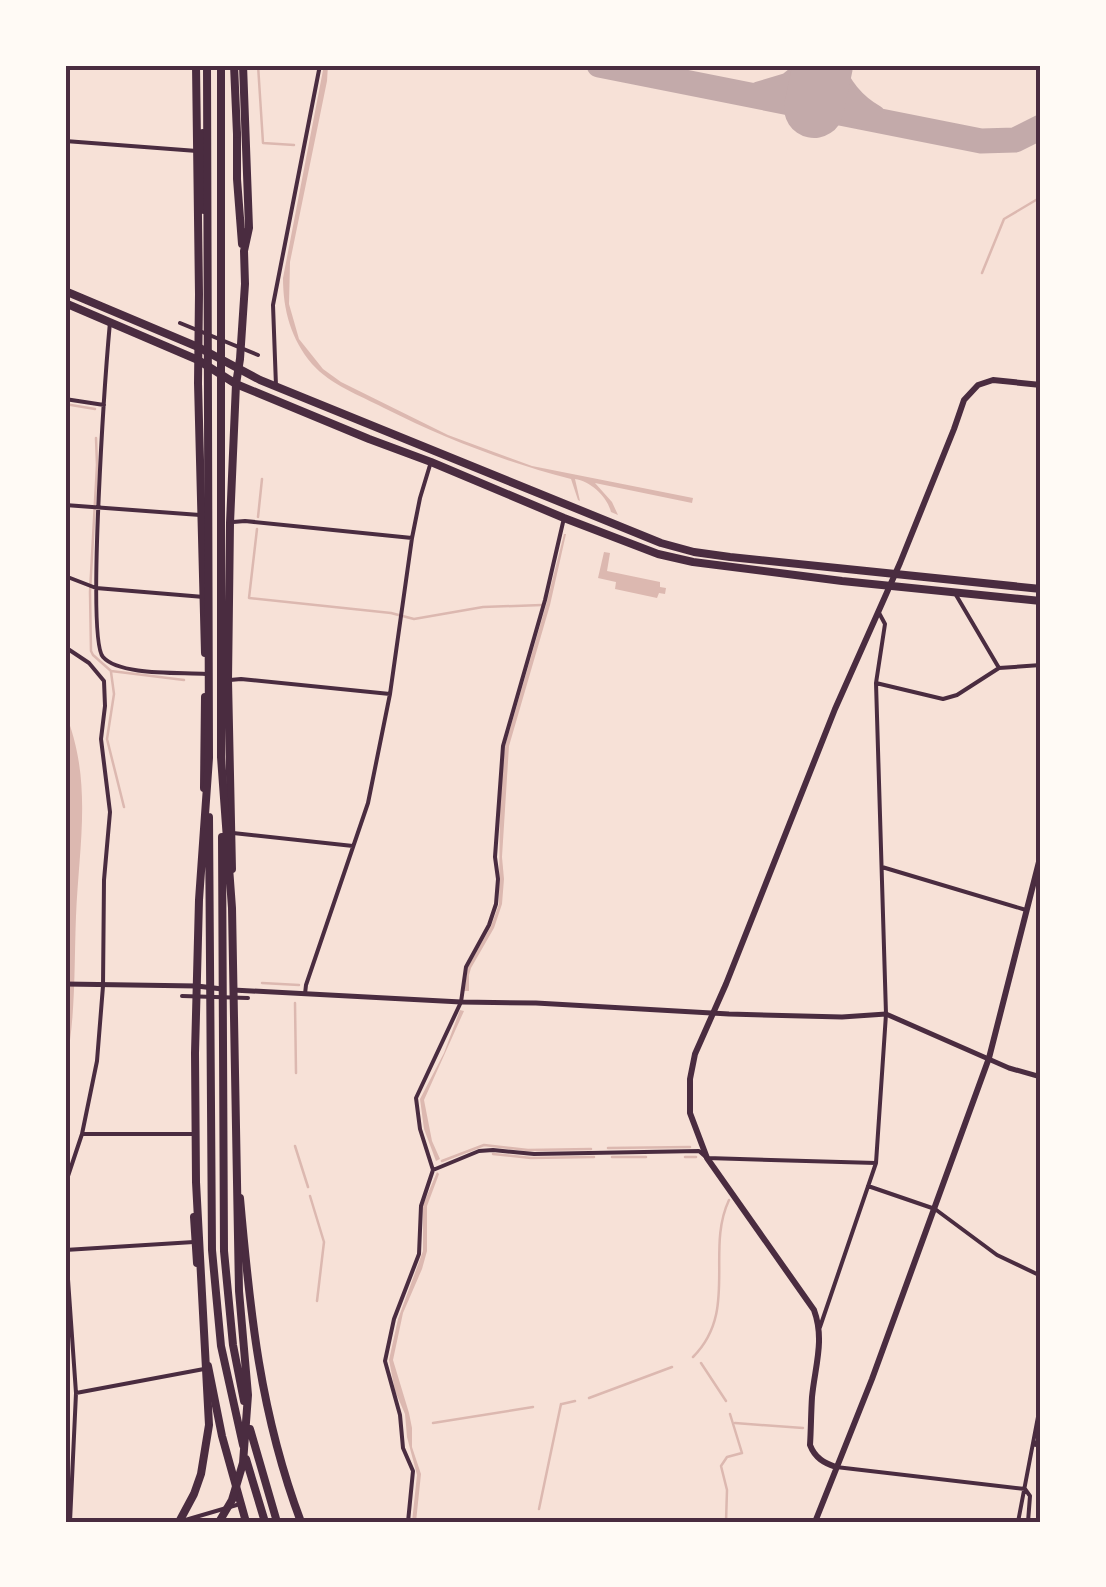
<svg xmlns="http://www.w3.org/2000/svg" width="1106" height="1587" font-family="Raleway,sans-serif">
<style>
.water{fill:#dcb8b0}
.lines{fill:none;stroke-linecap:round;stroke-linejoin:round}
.stream{stroke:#dcb8b0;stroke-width:2.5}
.taxiway{stroke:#c3aaaa;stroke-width:25}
.runway{stroke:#c3aaaa;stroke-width:60}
.pedestrian{stroke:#4a2c40;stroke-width:4}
.minor{stroke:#4a2c40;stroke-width:4}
.tertiary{stroke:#4a2c40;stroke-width:5}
.secondary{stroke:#4a2c40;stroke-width:6}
.primary{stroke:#4a2c40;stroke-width:8}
.trunk{stroke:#4a2c40;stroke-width:8}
.motorway{stroke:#4a2c40;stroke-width:8}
.neatline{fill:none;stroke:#4a2c40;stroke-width:4}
</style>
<rect width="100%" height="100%" fill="#f7e1d7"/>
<path class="water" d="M324 65H328L327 81 290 262 289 304 299 339 323 369 341 382 448 435 532 466 693 498 692 503 595 483 612 502 618 515 611 512C607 496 590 481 575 479L580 501 578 500 571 479C505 462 444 438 384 408 359 395 331 385 312 364 291 339 283 310 283 278Z
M564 534H566L550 605 509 746 502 857 504 879 502 904 494 928 471 968 469 975V991H464L468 967 491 926 499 904 500 785 505 746 546 605Z
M604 552 610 553 607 571 660 582V587L666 588 665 594 659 593 657 598 615 589 616 582 598 578Z
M65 712C93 781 79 844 76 916 74 967 76 1020 65 1069Z
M460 1010 464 1011 424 1100 432 1141 440 1159 436 1161 424 1129 420 1099 444 1053Z
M437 1172 439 1174 427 1206V1251L422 1269 403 1313 393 1360 409 1413 412 1428V1447L421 1474 416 1522H412L417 1475 407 1437 405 1414 395 1391 389 1360 398 1319 423 1251V1205Z"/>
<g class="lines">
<path class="stream" d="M258 65 263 143 294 145
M982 273 1004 219 1041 197
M65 404 95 409
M96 438 97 465 90 592 91 651 93 655 111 671 184 680
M258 517 262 479
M257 529 249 598 391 613 414 619 483 607 542 605
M111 672 114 694 107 739 124 807
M262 983 299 985
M295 1003 296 1073
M295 1146 308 1187
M608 1148 690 1147
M493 1154 531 1158 594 1157
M612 1157H646
M685 1157H696
M442 1161 484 1145 528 1150 591 1149
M310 1196 324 1242 317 1301
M693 1357C739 1311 705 1251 729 1200
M701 1363 726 1401
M589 1398 672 1367
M562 1404 575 1401
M433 1423 533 1407
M735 1423 803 1428
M539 1509 561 1404
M726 1522 727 1490 721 1466 727 1457 742 1453 730 1414"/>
<path class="taxiway" d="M599 65 981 141 1015 140 1041 127
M831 65C839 88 853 105 874 117
M759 94 789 85 814 65"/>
<path class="runway" d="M814 108 823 65"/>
<path class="pedestrian" d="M180 323 258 355
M182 996 248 998"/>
<path class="minor" d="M65 141 197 151
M110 322C106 366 86 638 103 657 120 676 180 672 206 674
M276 386 273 305 320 65
M65 399 104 405
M65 505 200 515
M233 522 245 521 412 538
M65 576 96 588 204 597
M956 595 999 668
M65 647 89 663 104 681 105 706 101 739 110 812 104 880 103 986 97 1061 82 1134 65 1185
M230 680 241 679 390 694
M876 683 943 699 957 695 999 668 1041 665
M233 833 353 846
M882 867 1026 910
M305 994 306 985 368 803 390 694 412 538 420 498 430 465
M83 1134H194
M433 1170 479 1151 493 1150 534 1154 699 1151 707 1158 876 1163
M868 1186 935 1209 997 1255 1041 1276
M65 1250 194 1242
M66 1251 76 1393 70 1522
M820 1327 876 1163 886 1014 876 683 885 624 878 611
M76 1393 204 1369
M1036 1445 1041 1433
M836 1467 1025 1489
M1025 1489 1030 1496 1028 1522
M182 1521 240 1504
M408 1522 413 1471 403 1448 400 1415 385 1361 394 1319 419 1254 421 1206 433 1170 420 1129 416 1098 461 1002 466 967 489 925 496 904 498 879 495 857 503 746 545 600 564 518
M1018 1522 1041 1401"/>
<path class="tertiary" d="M65 984 197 986 222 989
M233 990 461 1002 536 1003 729 1014 842 1017 886 1014 1009 1068 1041 1077"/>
<path class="secondary" d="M836 1467C824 1463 815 1458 810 1445 811 1429 811 1413 812 1397 815 1366 825 1340 814 1310L707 1158 690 1113V1079L695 1054 726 984 835 709 900 563 954 429 964 400 978 385 993 380 1041 385
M815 1522 872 1379 989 1058 1041 854"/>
<path class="primary" d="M65 291 198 347 260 380 661 543 694 552 730 557 1041 589
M65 303 198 360 236 384 369 439 431 462 564 518 658 554 693 562 842 581 1041 601"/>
<path class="trunk" d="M196 65 199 294 198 383 205 653
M203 133 204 210
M237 134V179L242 244
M204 788 205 697
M232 869 228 680 230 523 236 384 240 359 245 284 244 251 249 228 243 65
M240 1198C250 1312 260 1413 301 1522
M194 1217 197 1263
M208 1366 222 1436 246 1522"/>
<path class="motorway" d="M234 65 237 134
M209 817 212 1250 221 1346 243 1445
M222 837 224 1251 233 1345 244 1401
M250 1429 277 1522
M246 1459 265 1522
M179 1522 194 1494 201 1474 209 1425 196 1182 195 1053 199 900 209 758 207 65
M219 1522 232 1500 243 1463 248 1395 239 1291 232 908 221 757V65"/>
</g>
<rect width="1106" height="1587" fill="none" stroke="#fffaf5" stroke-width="135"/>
<rect x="68" y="68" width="970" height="1452" class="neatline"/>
</svg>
